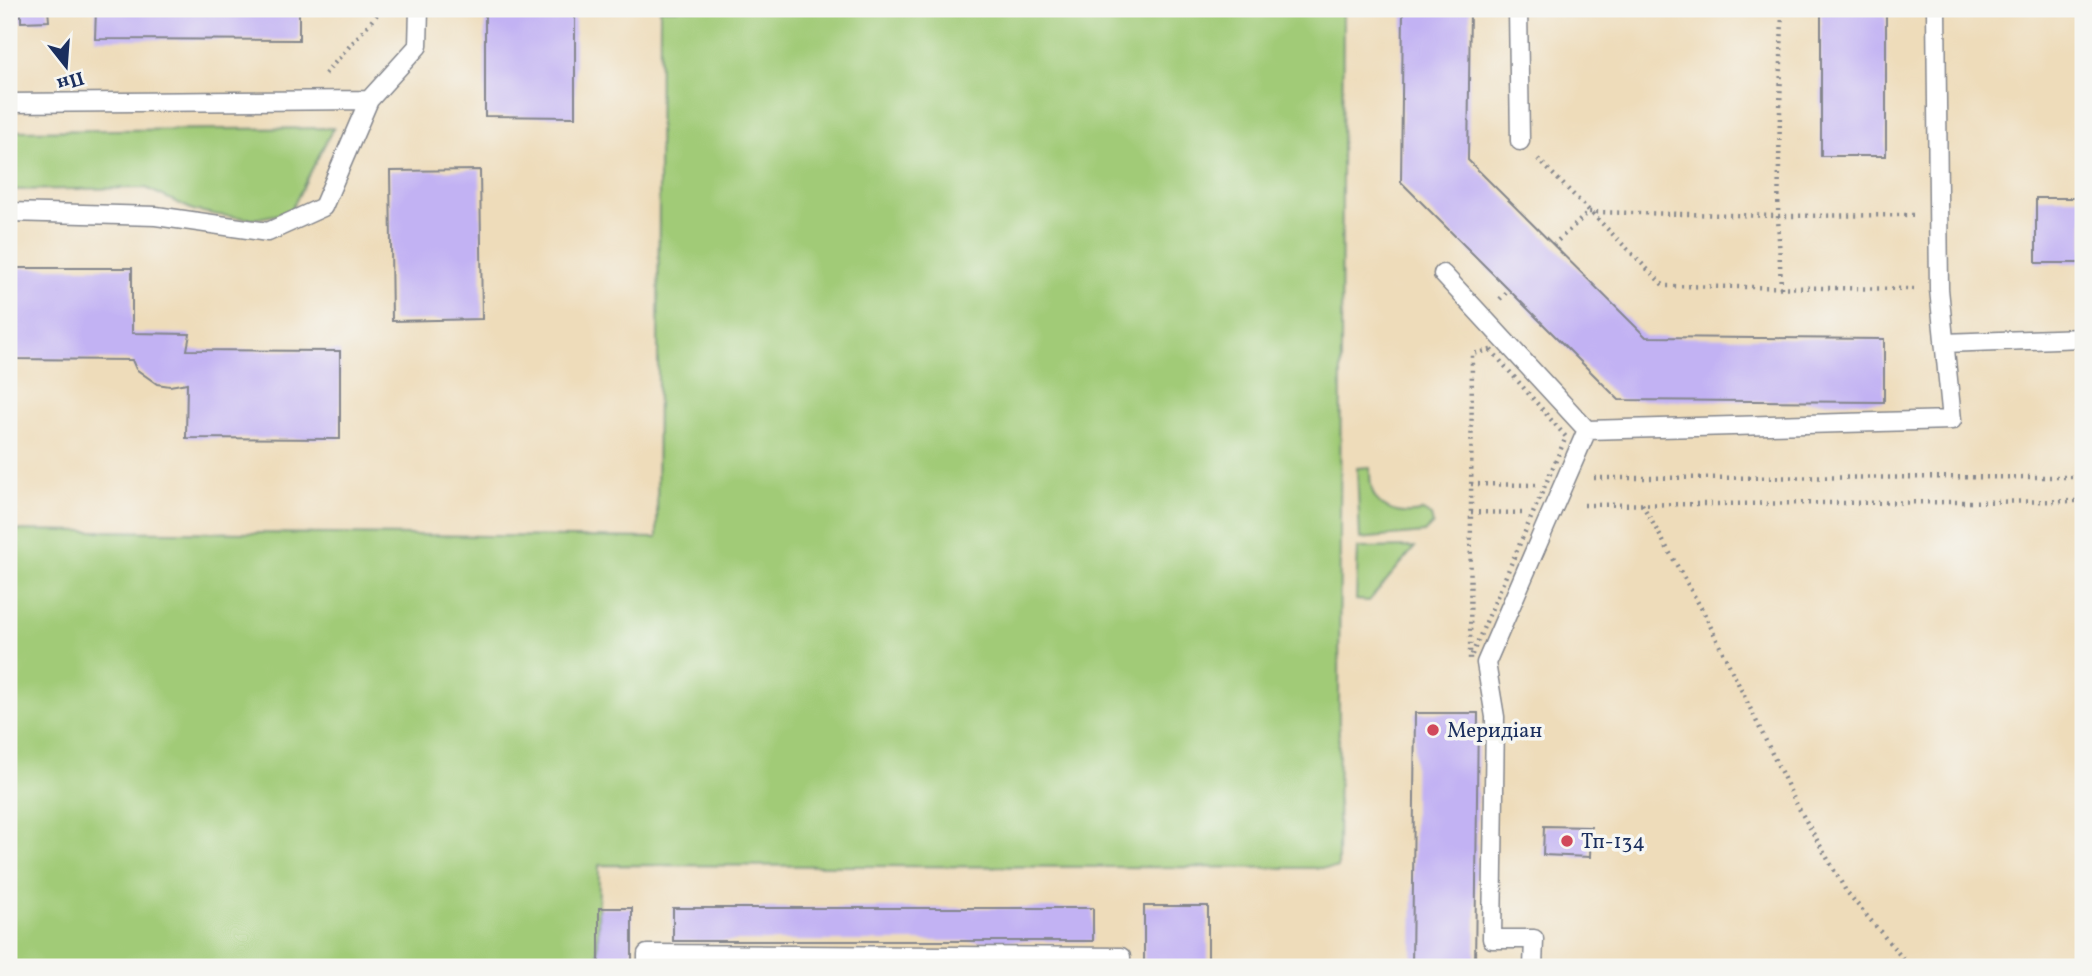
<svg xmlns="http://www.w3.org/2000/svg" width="2092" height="976" font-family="Vollkorn,serif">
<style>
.green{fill:#a1cb77;stroke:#5e7d6a;stroke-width:2}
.building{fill:#c2b2f3}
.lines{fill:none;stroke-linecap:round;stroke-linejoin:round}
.lane-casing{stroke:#84868c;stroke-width:21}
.path{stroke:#84868c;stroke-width:4.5;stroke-dasharray:2 5;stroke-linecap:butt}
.lane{stroke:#fff;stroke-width:18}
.poi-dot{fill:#d1495b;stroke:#f6f6f2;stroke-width:2.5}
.labels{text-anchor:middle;stroke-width:7;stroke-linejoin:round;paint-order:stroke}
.poi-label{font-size:21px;fill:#1b2f5e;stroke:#f6f6f2;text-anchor:start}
</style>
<rect width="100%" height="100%" fill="#f6f6f2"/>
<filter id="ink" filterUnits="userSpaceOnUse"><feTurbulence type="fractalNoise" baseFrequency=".0143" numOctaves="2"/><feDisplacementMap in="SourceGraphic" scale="14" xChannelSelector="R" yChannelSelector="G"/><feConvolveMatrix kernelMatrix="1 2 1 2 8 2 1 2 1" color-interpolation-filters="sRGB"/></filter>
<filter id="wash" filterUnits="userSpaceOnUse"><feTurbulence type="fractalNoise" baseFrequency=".00686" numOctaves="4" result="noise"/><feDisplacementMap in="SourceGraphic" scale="28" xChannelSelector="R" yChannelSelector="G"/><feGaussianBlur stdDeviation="1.57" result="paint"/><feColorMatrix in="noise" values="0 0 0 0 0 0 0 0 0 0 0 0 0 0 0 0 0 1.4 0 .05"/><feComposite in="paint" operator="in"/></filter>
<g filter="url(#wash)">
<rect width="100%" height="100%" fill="#eedcba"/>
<path class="green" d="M660 9H1343L1338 868 599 865 598 967H9V530L657 538Z
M333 128 290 212 254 219 218 215 193 210 146 188 9 190V131Z
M1370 467C1370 478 1370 491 1377 500 1387 513 1408 516 1423 511L1431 516 1433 524 1424 533 1360 539 1357 468Z
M1415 547 1369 601 1356 600 1358 548Z"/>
<g id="blocks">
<path class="building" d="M21 9H48L49 21 21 22Z
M96 9H299V40L95 39Z
M485 9H575V117L485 116Z
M1403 9H1470L1468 160 1646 337 1884 339V402L1619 400 1401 182Z
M1821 9H1886V156H1821Z
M480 170 482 319 392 321 390 171Z
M2036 198H2083V263H2036Z
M9 268H132V333L190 334 187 350 340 351V439L186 438 187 383 170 386 157 384 136 369 132 360 9 359Z
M1415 713H1478L1475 967 1412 966Z
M1544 826 1591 827 1590 857 1543 855Z
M1144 906H1208V967H1144Z
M599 908H632V967H599Z
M673 908H1093V941H673Z"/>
</g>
</g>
<g filter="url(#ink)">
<use href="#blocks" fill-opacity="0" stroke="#84868c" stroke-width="2"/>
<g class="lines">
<defs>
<path id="lane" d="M1518 9 1520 141
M9 103 369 100
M9 212 156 216 268 232 323 207 369 100 418 46 419 9
M1443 274 1587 430 1952 420 1939 289 1936 9
M1944 343 2083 338
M647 967V954L1121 957V967
M1533 967 1534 939H1492L1495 717 1486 663 1587 430"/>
</defs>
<use href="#lane" class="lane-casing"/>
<path class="path" d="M325 74 382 9
M1538 159 1664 286 1914 289
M1553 245 1589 212 1778 216 1913 215
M1781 288 1778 216 1782 9
M1500 299 1509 290
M1491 350 1566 437 1470 659 1472 354Z
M1594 478 2083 477
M1471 484 1537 485
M1642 504 1704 613 1797 805 1846 891 1910 967
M1584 505 2083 501
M1471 512 1522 513"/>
<use href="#lane" class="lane"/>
</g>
</g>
<g class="poi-dot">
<circle cx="1433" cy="730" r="7"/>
<circle cx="1567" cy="841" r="7"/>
</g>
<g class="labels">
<g class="poi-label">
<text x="1447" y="737">Меридіан</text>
<text x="1581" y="848">Тп-134</text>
</g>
</g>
<rect width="2092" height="976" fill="none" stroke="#f6f6f2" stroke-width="35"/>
<g transform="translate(66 66) rotate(163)" stroke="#f6f6f2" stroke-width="5" paint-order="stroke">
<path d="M0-5L12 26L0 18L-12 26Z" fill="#1b2f5e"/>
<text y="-10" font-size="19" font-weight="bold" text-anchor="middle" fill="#1b2f5e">Пн</text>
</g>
</svg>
